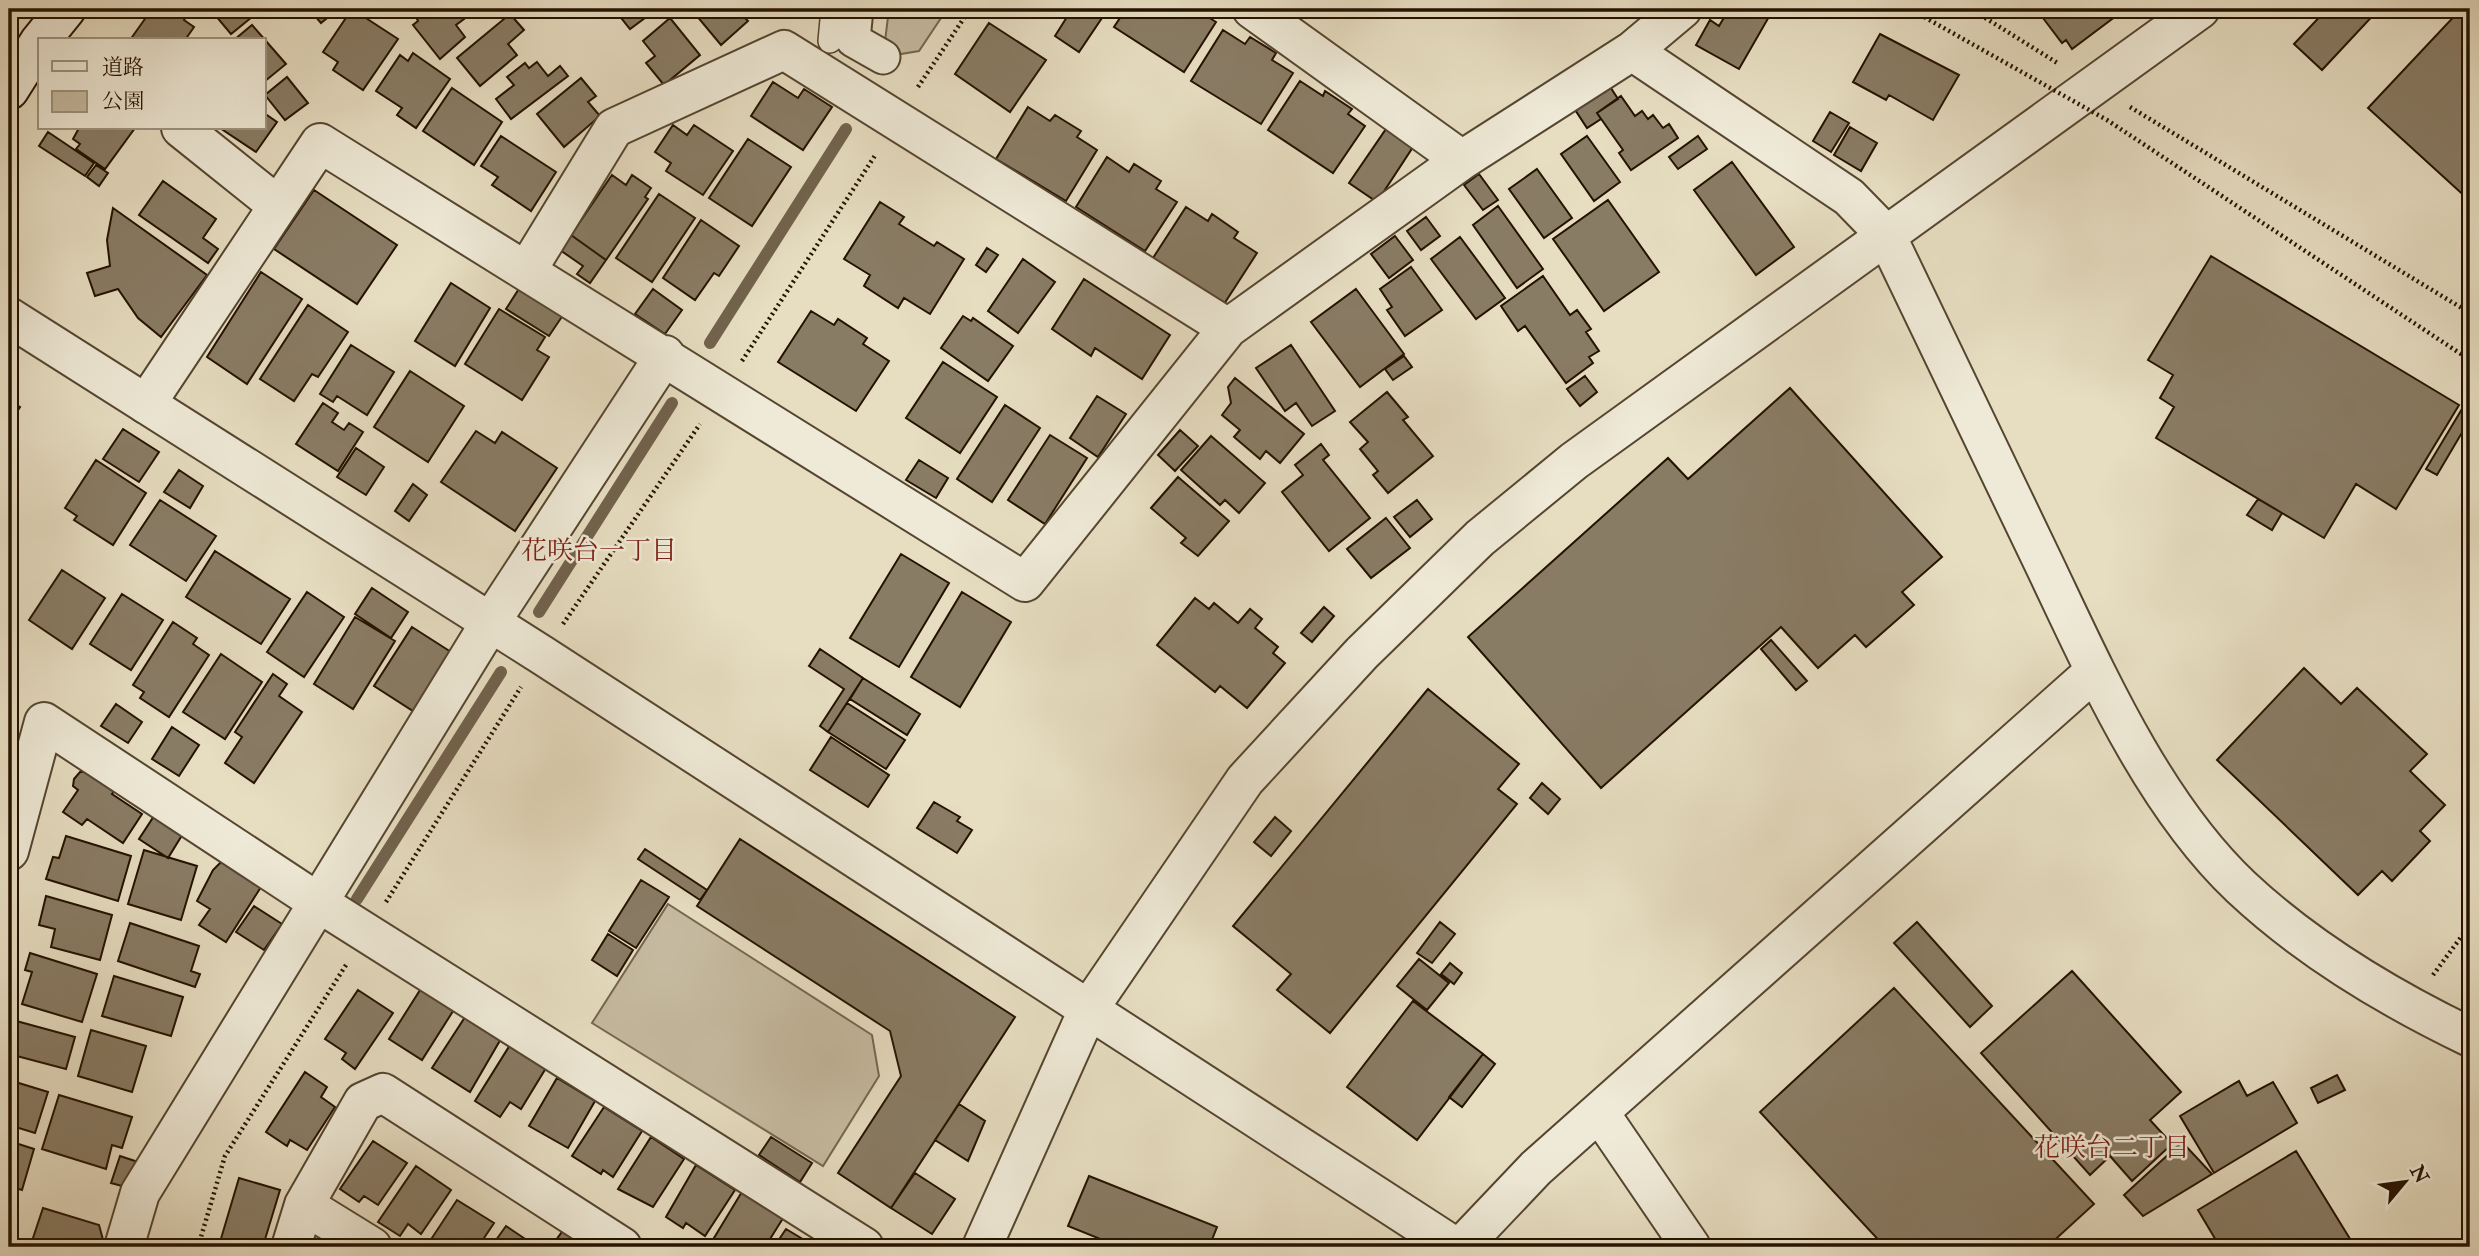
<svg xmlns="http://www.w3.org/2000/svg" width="2479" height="1256" font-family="'IM FELL Double Pica','Noto Serif JP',serif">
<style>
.green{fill:#c6bba1;stroke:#756650;stroke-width:2}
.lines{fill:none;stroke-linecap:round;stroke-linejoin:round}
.stream{stroke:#71634d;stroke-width:12}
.building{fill:#897c65;stroke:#241200;stroke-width:2}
.service-casing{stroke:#554530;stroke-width:26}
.pedestrian-casing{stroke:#554530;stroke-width:37}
.minor-casing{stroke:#554530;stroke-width:42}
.tertiary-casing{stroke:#554530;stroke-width:42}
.secondary-casing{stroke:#241200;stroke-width:42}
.path{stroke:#241200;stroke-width:4.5;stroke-dasharray:2 3.5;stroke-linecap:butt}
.service{stroke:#efead7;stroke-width:23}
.pedestrian{stroke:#efead7;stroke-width:33}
.minor{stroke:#efead7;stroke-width:38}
.tertiary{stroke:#efead7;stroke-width:38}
.secondary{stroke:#efead7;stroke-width:38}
.path-bridge{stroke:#241200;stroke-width:4.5;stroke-dasharray:2 3.5;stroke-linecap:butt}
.labels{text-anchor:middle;stroke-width:5;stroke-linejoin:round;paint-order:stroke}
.neighbourhood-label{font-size:26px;fill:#7a1f14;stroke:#efead7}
</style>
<rect width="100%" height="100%" fill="#e7dec2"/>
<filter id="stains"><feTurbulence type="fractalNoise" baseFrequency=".00286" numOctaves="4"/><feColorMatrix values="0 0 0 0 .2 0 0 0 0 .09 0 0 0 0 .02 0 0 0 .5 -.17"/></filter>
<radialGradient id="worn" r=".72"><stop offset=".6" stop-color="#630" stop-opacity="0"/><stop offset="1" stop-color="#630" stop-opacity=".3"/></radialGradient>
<path class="green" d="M889 9H947L919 51 883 57Z
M668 904 872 1035 879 1076 823 1166 592 1023Z"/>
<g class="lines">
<path class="stream" d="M710 343 846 129
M539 612 672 403
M357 899 501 672"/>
</g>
<path class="building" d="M152 9H183L189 13 184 20 194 27 185 40H130Z
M210 9H262L231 34Z
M309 9H338L321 23Z
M352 9 398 39 363 90 333 70 338 62 323 52Z
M412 9H456L464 19 456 25 465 37 440 59 413 25 418 21Z
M614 9H657L630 29Z
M691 9H746L750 13 744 17 748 21 721 45Z
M1072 9H1108L1079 52 1055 36Z
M1126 9H1195L1216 22 1184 72 1114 27Z
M1729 9H1759L1770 15 1739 69 1696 45 1710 20 1719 26Z
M2056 9H2117L2120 13 2072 49 2066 40 2062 43 2043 18Z
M2327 9H2379L2322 70 2294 44Z
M2461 9H2470V201L2368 108Z
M510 14 524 30 508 44 517 55 480 86 457 58Z
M670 18 700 55 664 85 646 63 655 56 643 41Z
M989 23 1046 60 1010 112 955 74Z
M252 25 286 64 264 82V40H234Z
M1223 30 1245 44 1250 37 1276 53 1272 60 1293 73 1261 124 1191 81Z
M1880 34 1959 75 1933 120 1889 95 1886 100 1853 82Z
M413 53 450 79 416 128 397 115 402 108 376 91 400 55 408 61Z
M537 62 548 76 560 66 568 76 511 119 496 99 514 85 507 77 525 63 529 68Z
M287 77 308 103 285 120 265 95Z
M581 78 596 96 588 102 600 116 564 147 537 114Z
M1300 81 1323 96 1325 91 1352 109 1348 114 1365 126 1333 173 1268 130Z
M773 82 798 98 804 89 832 107 803 150 751 116Z
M1609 85 1618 99 1597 113 1601 119 1587 128 1572 105Z
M452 88 502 122 474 165 423 131Z
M1621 96 1635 116 1642 111 1648 119 1653 115 1663 128 1669 124 1678 138 1631 170 1619 153 1623 150 1597 113Z
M1028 107 1050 121 1055 115 1081 131 1077 137 1097 150 1066 201 996 159Z
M1830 112 1849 123 1831 152 1813 141Z
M264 113 277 122 256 152 220 128H264Z
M673 125 687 135 694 125 733 151 703 195 666 171 671 163 655 152Z
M1850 127 1877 143 1861 171 1834 155Z
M79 128H135L105 169 76 149 80 144 73 139Z
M1386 129 1413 147 1377 202 1349 183Z
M48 132 94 163 85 176 39 146Z
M501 136 556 172 531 211 492 185 498 177 481 166Z
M1587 136 1620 182 1594 201 1561 154Z
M1698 136 1707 149 1678 169 1669 157Z
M748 139 791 167 752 226 709 198Z
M1107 157 1129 172 1134 164 1161 181 1156 189 1177 202 1145 251 1076 207Z
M1732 162 1794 247 1756 275 1694 190Z
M96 165 108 173 99 186 87 177Z
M1537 169 1572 218 1544 238 1509 189Z
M1479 174 1498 200 1483 210 1464 185Z
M612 175 626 185 632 175 651 188 645 197 648 199 606 260 571 235Z
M163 181 216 219 203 238 218 249 208 263 139 215Z
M314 190 397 245 357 304 274 249Z
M659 194 695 218 652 282 616 258Z
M1608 200 1659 272 1604 311 1553 239Z
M880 202 904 217 899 224 934 246 937 242 964 259 930 314 904 298 898 308 864 286 870 275 844 259Z
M1498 206 1543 269 1517 288 1473 225Z
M1186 207 1208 221 1212 214 1238 232 1234 238 1257 253 1224 304 1153 258Z
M113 208 207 275 161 337 138 318 118 289 95 296 87 273 110 266 107 240Z
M1426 217 1440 236 1421 250 1407 231Z
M701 220 739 246 719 276 714 273 695 300 663 278Z
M571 235 606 260 590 283 577 274 583 266 560 250Z
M1395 236 1413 260 1389 278 1371 254Z
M1460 237 1505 298 1476 319 1431 259Z
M987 248 998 255 986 272 976 265Z
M2211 256 2459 405 2396 509 2356 484 2324 538 2156 438 2174 407 2160 398 2173 375 2148 360Z
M1023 259 1055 282 1018 333 988 311Z
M1411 267 1442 310 1405 336 1387 310 1392 307 1380 289Z
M261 272 302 299 247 384 207 357Z
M1543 276 1570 315 1577 310 1591 329 1586 332 1599 351 1589 357 1593 363 1566 383 1525 326 1518 331 1501 306Z
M1084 279 1170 335 1142 379 1095 348 1091 356 1052 329Z
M451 283 490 308 455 366 415 341Z
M522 284 565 312 549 336 506 309Z
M653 289 682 310 665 334 635 314Z
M1356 289 1404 354 1360 387 1311 322Z
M308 305 348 332 318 377 312 374 294 401 260 379Z
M499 309 545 337 537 350 549 357 522 400 465 364Z
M811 311 834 325 838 319 867 338 863 344 889 361 856 411 778 362Z
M963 316 971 321 973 318 1013 346 988 381 941 348Z
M351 345 394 372 367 415 337 396 333 402 320 394Z
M1291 345 1335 411 1312 426 1296 403 1285 411 1256 368Z
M1404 356 1412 367 1393 380 1385 369Z
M943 362 997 397 960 453 906 418Z
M410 371 464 406 428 462 374 427Z
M1585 376 1597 392 1580 406 1567 389Z
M1235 378 1304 434 1280 463 1266 451 1260 459 1234 437 1240 430 1222 415 1231 403 1228 387Z
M1790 388 1942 557 1902 592 1914 605 1866 647 1855 635 1818 668 1781 627 1601 788 1468 637 1668 458 1688 479Z
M1387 392 1408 417 1403 420 1433 456 1388 493 1373 475 1378 471 1360 449 1368 442 1350 422Z
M1097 396 1126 414 1098 457 1070 438Z
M9 400 20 407 9 424Z
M323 403 338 413 332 422 344 430 349 423 363 432 338 471 296 444Z
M1005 405 1040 428 992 502 957 479Z
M2462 409 2470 414V419L2437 475 2426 469Z
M123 429 159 452 139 482 103 459Z
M1180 430 1198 446 1175 471 1158 455Z
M476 431 495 443 502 432 557 468 515 531 441 482Z
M1050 435 1087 458 1045 524 1008 500Z
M1211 436 1265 483 1239 513 1225 500 1220 505 1181 470Z
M1321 444 1329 455 1323 460 1370 518 1329 551 1282 492 1303 475 1295 465Z
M356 448 384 467 366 495 337 477Z
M96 460 146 493 113 545 74 520 77 516 65 508Z
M919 460 948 478 936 498 906 480Z
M179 470 203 486 190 508 164 492Z
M1178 477 1229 521 1198 556 1181 543 1186 538 1151 508Z
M413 484 427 495 409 521 395 511Z
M2258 499 2282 513 2272 530 2247 515Z
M160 500 216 536 186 581 130 545Z
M1417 500 1432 519 1410 537 1394 517Z
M1386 518 1410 548 1371 578 1347 549Z
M215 551 290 599 261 644 186 597Z
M901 554 949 583 899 667 850 638Z
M62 570 105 598 72 649 29 620Z
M372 588 408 612 391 638 355 614Z
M307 592 344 617 304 677 267 652Z
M962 592 1011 622 960 707 911 677Z
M122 594 163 620 131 670 90 644Z
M1195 598 1209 609 1214 603 1238 623 1250 609 1262 619 1255 628 1278 647 1273 653 1285 663 1247 708 1220 686 1215 692 1157 645Z
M1324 607 1334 616 1312 642 1301 633Z
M355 617 395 641 353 709 314 684Z
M173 622 197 638 193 644 209 655 169 717 140 698 144 692 133 685Z
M412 627 451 652 413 711 374 686Z
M1771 640 1807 681 1796 690 1761 649Z
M820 649 863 678 828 732 820 726 844 689 809 666Z
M221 654 262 682 225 739 183 712Z
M2304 668 2341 704 2357 688 2427 754 2410 771 2445 805 2420 831 2430 841 2392 881 2382 871 2358 895 2217 760Z
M273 674 287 684 279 696 302 712 254 783 225 763 242 737 235 732Z
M863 678 920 714 907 735 850 699Z
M1428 689 1519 764 1498 789 1517 804 1330 1033 1277 990 1291 974 1233 926Z
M847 703 905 740 886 769 828 732Z
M116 704 142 722 128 743 101 726Z
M172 727 199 745 179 776 152 759Z
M831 737 889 775 868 807 810 770Z
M80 772H89L115 790 112 794 142 814 123 843 87 819 82 825 63 812 78 790 73 786 74 779Z
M1542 783 1560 799 1548 814 1530 798Z
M934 802 960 817 957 821 972 830 957 853 917 828Z
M156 813 184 832 168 858 139 839Z
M1275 817 1291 831 1271 856 1254 842Z
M66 836 131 856 118 901 46 879 53 857 59 858Z
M740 839 1015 1017 891 1208 838 1173 901 1076 890 1031 697 906Z
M645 849 707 890 700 900 638 859Z
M144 850 197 866 181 920 128 904Z
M222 861 261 887 226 942 199 925 210 909 197 901 213 870Z
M641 880 669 897 636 948 609 931Z
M46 896 112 915 100 960 51 947 55 929 39 925Z
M254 906 282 924 264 950 236 932Z
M1440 922 1455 934 1432 963 1417 953Z
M1917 922 1992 1006 1970 1027 1894 943Z
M130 923 199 946 191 971 200 974 195 987 118 961Z
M608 934 633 950 617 976 592 960Z
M30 953 97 974 82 1022 22 1004 32 972 25 970Z
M1419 959 1449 983 1427 1010 1397 986Z
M1450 963 1462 973 1454 984 1441 974Z
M2072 971 2181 1092 2150 1120 2172 1144 2132 1181 2110 1156 2090 1175 1981 1053Z
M114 976 183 997 171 1036 102 1016Z
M422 987 455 1008 422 1060 389 1039Z
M1894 988 2094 1204 2047 1247H1885L1760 1112Z
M358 990 393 1013 355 1069 342 1059 346 1053 325 1039Z
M1413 1001 1483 1054 1417 1140 1347 1087Z
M467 1014 502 1037 470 1092 432 1068Z
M9 1019 75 1037 66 1069 9 1054Z
M91 1030 146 1046 132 1092 78 1076Z
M510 1045 546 1068 521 1109 510 1102 500 1117 475 1101Z
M1483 1054 1495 1064 1462 1107 1449 1097Z
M305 1072 327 1087 321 1097 335 1107 307 1150 290 1140 287 1146 266 1132Z
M2337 1075 2345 1090 2318 1103 2311 1088Z
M557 1078 595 1101 568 1148 529 1126Z
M9 1080 48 1092 35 1133 9 1125Z
M2239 1081 2247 1096 2273 1082 2297 1123 2214 1173 2180 1116Z
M59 1095 132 1117 122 1148 112 1145 106 1169 42 1149Z
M959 1104 985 1121 968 1161 935 1140Z
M604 1107 642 1131 613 1177 603 1170 601 1174 572 1156Z
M651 1137 684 1159 653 1207 618 1189Z
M771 1137 812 1163 800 1182 759 1155Z
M9 1141 34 1149 22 1190 9 1186Z
M373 1141 407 1163 378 1205 364 1196 359 1202 340 1189Z
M2182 1142 2212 1174 2143 1216 2124 1195Z
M2296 1151 2355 1247H2220L2198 1210Z
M120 1156 141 1163 133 1189 111 1183Z
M696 1165 735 1190 705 1236 686 1223 683 1228 666 1217Z
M416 1166 451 1190 421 1234 408 1224 400 1236 378 1222Z
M915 1173 955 1199 932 1234 891 1208Z
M1089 1176 1217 1227 1209 1247H1120L1068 1226Z
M239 1178 280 1190 263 1246 248 1241 246 1247H236L220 1242Z
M743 1190 785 1215 765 1247H729L714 1238Z
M9 1198 17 1201 9 1229Z
M457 1200 494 1223 478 1247H426Z
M43 1208 99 1225 105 1247H30Z
M506 1226 537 1247H491Z
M564 1229 590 1247H551Z
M786 1229 816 1247H774Z"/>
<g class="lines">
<defs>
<path id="service" d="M830 41 833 9"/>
<path id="pedestrian" d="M856 9 853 40 883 57"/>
<path id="minor" d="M1252 9 1462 160
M1632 51 1849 197 1886 235
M181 128 277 205
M527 270 614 128 784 50 1228 328
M146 404 320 143 1025 582 1228 328 1462 160 1632 51 1682 9
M9 851 44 722 319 903 864 1247
M304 1205 372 1247
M124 1247 140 1193 490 623 665 355
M291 1247 304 1205 363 1102 383 1093 622 1247"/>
<path id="tertiary" d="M1886 235C1939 344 1991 454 2044 564 2095 671 2153 804 2241 887 2307 949 2389 998 2470 1037
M9 317 542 655 1455 1247
M1599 1112 1691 1247
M982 1247 1088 1010 1245 780 1362 653 1480 538 1574 461 2200 9
M1461 1247 1536 1168 2095 671"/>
<path id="secondary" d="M41 40 66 9
M9 90 40 41"/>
</defs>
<use href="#service" class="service-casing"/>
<use href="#pedestrian" class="pedestrian-casing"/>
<use href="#minor" class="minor-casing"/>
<use href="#tertiary" class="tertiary-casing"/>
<use href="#secondary" class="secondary-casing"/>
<path class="path" d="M1971 9 2059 64
M918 87 970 9
M2130 107 2470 313
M742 361 876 154
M563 624 700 424
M386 902 521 687
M2433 975 2470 925
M198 1247 225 1156 346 965"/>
<use href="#service" class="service"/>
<use href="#pedestrian" class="pedestrian"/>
<use href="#minor" class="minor"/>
<use href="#tertiary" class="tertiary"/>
<use href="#secondary" class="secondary"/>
<path class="path-bridge" d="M1910 9 2107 120 2470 360"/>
</g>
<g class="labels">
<g class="neighbourhood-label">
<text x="599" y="559">花咲台一丁目</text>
<text x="2112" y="1156">花咲台二丁目</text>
</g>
</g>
<rect width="2479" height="1256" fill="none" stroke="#e7dec2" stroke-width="35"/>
<rect x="10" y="10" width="2458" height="1235" fill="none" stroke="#241200" stroke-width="3.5"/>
<rect x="18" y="18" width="2444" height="1221" fill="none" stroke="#241200" stroke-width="2"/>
<rect x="38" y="38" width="228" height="91" fill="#efead7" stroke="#9e9481" stroke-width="2"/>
<rect x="52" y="61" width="35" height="10" fill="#efead7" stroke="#9e9481" stroke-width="2"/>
<text x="102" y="74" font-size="21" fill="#241200">道路</text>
<rect x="52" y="91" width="35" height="21" fill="#c6bba1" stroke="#9e9481" stroke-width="2"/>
<text x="102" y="108" font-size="21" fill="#241200">公園</text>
<g transform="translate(2405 1182) rotate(61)" stroke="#efead7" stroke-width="5" paint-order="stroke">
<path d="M0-5L12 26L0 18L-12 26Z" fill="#241200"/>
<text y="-10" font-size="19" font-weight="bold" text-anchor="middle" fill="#241200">N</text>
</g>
<rect width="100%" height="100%" filter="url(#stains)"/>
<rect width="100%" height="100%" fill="url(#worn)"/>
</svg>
